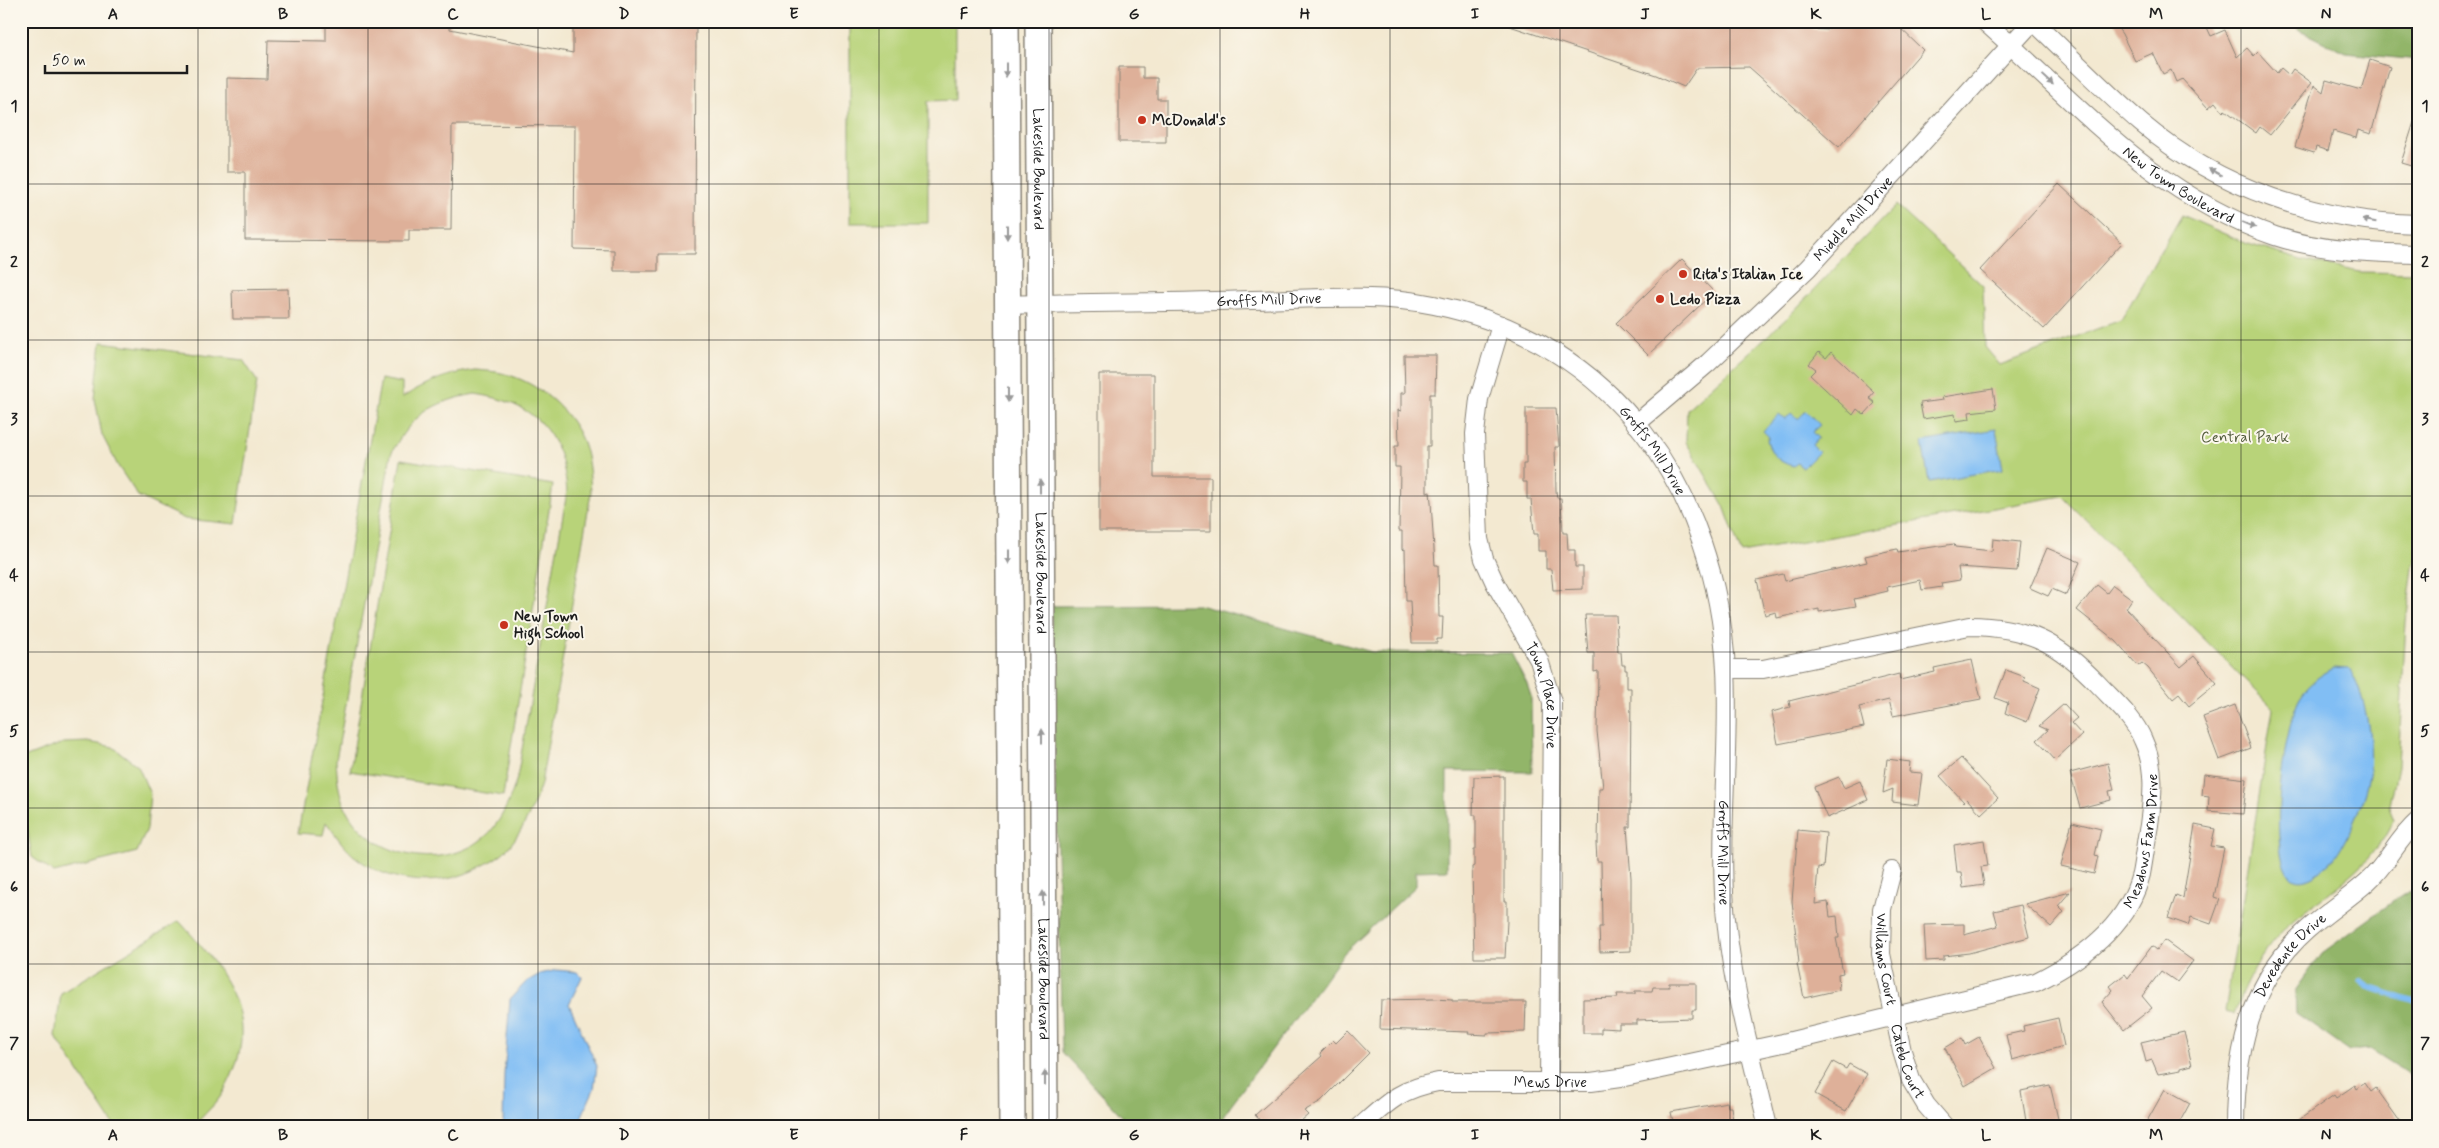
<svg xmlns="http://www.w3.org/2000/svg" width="2439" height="1148" font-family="Mynerve,sans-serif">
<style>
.green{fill:#b8d379;stroke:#6a784a;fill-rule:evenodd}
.forest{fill:#92b569;stroke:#576842}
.water{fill:#81bef4;stroke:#4e6d88}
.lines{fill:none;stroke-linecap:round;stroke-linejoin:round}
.stream{stroke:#81bef4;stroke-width:5.5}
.building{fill:#deb099}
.street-casing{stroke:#888276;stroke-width:20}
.secondary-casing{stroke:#888276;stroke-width:28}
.street{stroke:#fff;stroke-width:18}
.secondary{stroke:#fff;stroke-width:25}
.oneway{fill:#999}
.grid{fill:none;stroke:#1c1c1c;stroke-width:1;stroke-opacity:0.55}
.poi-dot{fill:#c8321e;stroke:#fbf7ec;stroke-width:2}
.labels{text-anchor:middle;stroke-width:4;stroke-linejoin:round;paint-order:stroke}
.poi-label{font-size:15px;font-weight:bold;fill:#1c1c1c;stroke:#fbf7ec;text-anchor:start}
.street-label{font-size:15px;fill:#1c1c1c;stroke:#fbf7ec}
.park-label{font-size:15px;fill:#535c3d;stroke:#fbf7ec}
.neatline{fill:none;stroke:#1c1c1c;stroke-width:2}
.grid-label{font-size:16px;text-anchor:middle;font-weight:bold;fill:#1c1c1c}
</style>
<rect width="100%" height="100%" fill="#fbf7ec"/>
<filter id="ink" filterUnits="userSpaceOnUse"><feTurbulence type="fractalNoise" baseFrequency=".02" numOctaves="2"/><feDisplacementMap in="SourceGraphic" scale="10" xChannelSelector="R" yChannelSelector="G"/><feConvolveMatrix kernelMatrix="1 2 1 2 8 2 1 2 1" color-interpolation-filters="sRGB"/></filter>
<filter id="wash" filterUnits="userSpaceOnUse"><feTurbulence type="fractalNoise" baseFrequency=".0096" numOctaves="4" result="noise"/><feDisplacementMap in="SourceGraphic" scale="20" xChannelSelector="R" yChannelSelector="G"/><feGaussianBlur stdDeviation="1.12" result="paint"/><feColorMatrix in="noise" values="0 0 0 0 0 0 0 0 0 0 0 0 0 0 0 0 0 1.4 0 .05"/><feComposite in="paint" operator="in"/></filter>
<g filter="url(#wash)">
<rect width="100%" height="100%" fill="#f3e9d1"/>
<path class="green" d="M850 21H955V100L928 101V223H850Z
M1896 205 1983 286 1985 347 2000 365 2121 320 2182 215 2245 243 2301 260 2359 272 2418 273V554L2413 568 2406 622 2398 766 2389 810 2393 820C2371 868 2334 887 2295 919 2266 944 2246 978 2234 1014L2225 1012 2273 708 2062 496 1741 553 1724 506 1686 442 1687 409 1787 318Z
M101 342 243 360 257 381 236 524 185 519 138 496 118 466 102 435 95 399Z
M475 370C485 371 496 371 505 374 537 382 569 409 582 440 589 457 590 475 591 493L541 784C533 808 524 829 508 848 499 858 484 865 472 871 435 888 385 883 353 855 342 845 335 834 326 822L323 835 298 833 381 379 402 383V398C426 382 447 374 475 370ZM475 394C533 402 563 432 567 492L517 778C511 797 504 816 490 832 448 875 368 859 344 805 338 791 337 775 336 760L391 454C411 415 432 402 475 394Z
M401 459 553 485 503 796 350 771Z
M89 742 113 747 138 766 150 794 147 829 137 852 54 873 32 857 21 791V759L63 743Z
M179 921C226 973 264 1019 225 1089 218 1103 203 1115 193 1127H115L55 1036 61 993Z"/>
<path class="forest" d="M2289 21H2418V60L2346 53 2298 29Z
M1199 605 1372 652 1511 653 1527 684 1531 696 1532 772 1447 771V870L1416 871V886L1344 953 1230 1106 1219 1127H1132L1062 1052 1051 606Z
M2409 890 2418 901V1084L2406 1072 2370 1049 2349 1051 2296 1014 2295 991 2322 953Z"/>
<path class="water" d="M1806 411 1820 425 1812 432 1818 438 1812 445 1819 452 1803 468 1797 463 1794 466C1779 463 1771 455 1767 440L1769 437 1763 431 1779 414 1785 419 1791 413 1798 419Z
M1996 429 2003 469 1929 482 1922 442Z
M2334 668 2349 669C2365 692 2373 740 2370 768 2367 794 2349 839 2333 859 2328 866 2320 871 2313 876 2307 879 2301 881 2295 879 2263 865 2285 722 2300 697 2309 683 2320 675 2334 668Z
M557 970 577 972 582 977 569 1004 597 1066 594 1089 577 1127H503L504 1075 510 999 526 982 540 974Z"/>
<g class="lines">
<path class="stream" d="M2360 981 2368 987 2418 1003"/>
</g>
<g id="blocks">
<path class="building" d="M326 21H450V29L573 53V21H696L695 254H658V271H614V250L574 249 575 126 452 125 451 230H409V241L245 240V172H227V78L267 79 268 40 326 41Z
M1504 21H1802L1811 29 1827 30 1836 21H1893L1923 50 1839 147 1749 67 1697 68 1684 87 1656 75 1504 24Z
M2113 21H2204L2211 36 2225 30 2237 57 2247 48 2254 56 2258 52 2277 73 2281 68 2289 75 2293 69 2312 83 2270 135 2260 127 2256 133 2225 110 2223 112 2215 102 2208 108 2182 79 2176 82 2171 70 2163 74 2153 53 2135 61 2122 34Z
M2370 60 2390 67 2371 134 2358 130 2356 138 2333 131 2328 151 2316 147 2314 153 2295 147 2314 85 2323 92 2326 80 2361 90Z
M1119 67H1143V78H1157V99H1166V142H1119Z
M2414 122H2418V168L2401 163Z
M2059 184 2122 243 2044 329 1980 270Z
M1682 259 1714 292 1648 355 1616 323Z
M288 289 289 319H233L232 290Z
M1819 352 1826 358 1831 352 1874 392 1869 398 1875 403 1864 415 1857 409 1853 415 1810 375 1816 369 1809 364Z
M1404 355H1436L1435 394H1430V446H1427V493L1430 492 1431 502 1435 565H1438L1439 617H1443L1442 639H1437V643H1412L1410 601H1406L1405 549 1402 550V531H1399L1400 467H1395V446H1399L1398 410 1401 411V393H1405Z
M1099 374H1154V477H1211V531H1099Z
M1993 389 1996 409 1969 412 1970 419 1956 421 1955 414 1923 419 1920 403 1943 400 1942 397Z
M1526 408H1556L1559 447H1555L1556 491 1557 498H1561L1563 533H1567L1568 550H1575V567H1583V589L1553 590 1551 569H1546V551H1538V534H1534L1531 499H1527V482H1523V464H1526Z
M1993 539 2020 542 2017 571 1958 567 1960 580 1941 583 1942 587 1922 590 1920 580 1887 587 1888 591 1854 599 1856 606 1819 612V609L1777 618 1776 612 1765 615 1757 580 1783 574 1785 581 1867 562 1865 556 1897 549 1898 552 1954 544 1955 547 1992 551Z
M2047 548 2080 562 2066 595 2052 589 2048 596 2030 588Z
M2097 585 2107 593 2113 585 2132 599 2126 608 2181 667 2194 656 2217 683 2189 706 2179 694 2173 699 2148 668 2142 663 2138 666 2116 641 2077 610Z
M1585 615H1616L1618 652H1621L1622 665H1625V670H1627V688H1631L1630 827H1627L1631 878V951L1600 952 1599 927H1602L1601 861H1597L1596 843H1598L1599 788H1603L1597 731 1598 671 1594 672V653H1588Z
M1972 660 1981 699 1893 716 1889 700 1859 707 1864 727 1778 744 1772 712 1790 707 1789 701 1899 674 1900 680 1935 672 1934 668Z
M2006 670 2025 677 2024 681 2040 688 2027 722 2005 713 2008 703 1995 698Z
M2064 704 2077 718 2071 723 2082 735 2055 760 2037 740 2048 730 2039 726Z
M2235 705 2251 748 2219 760 2203 717Z
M1961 758 1998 798 1981 814 1967 799 1964 802 1940 776Z
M1887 759 1910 762 1909 772 1922 773 1918 805 1892 802 1893 789 1883 793Z
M2108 763 2114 790 2109 791 2111 800 2080 808 2070 773Z
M2204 774 2247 779 2243 814 2208 811 2209 796 2202 795Z
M1504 776V901H1507V921L1505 958H1474L1472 867 1474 866V849H1476V815H1473L1474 777Z
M1839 777 1844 788 1860 781 1868 800 1827 818 1814 787Z
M2072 822 2101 829 2095 855 2098 856 2094 874 2061 866Z
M2195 825 2215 829 2211 846 2224 848 2214 897 2220 899 2211 924 2191 917 2188 925 2168 918 2176 895 2183 898Z
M1798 830 1826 833 1823 868 1818 867 1815 904 1828 902 1830 917 1837 916 1839 938H1836L1843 973 1838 974 1839 990 1804 998 1797 964 1799 963 1792 901Z
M1984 840 1988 866 1981 867 1984 885 1963 888 1961 872H1957L1954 845Z
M2070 892 2058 906 2064 912 2051 927 2025 904Z
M2021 905 2029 937 1969 953 1944 956V960L1926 961 1924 925 1964 924V935L1998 926 1994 911Z
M2164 940 2193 961 2177 982 2161 971 2142 996 2152 1008 2124 1030 2102 1002 2113 990 2110 986 2125 974 2128 978 2152 946 2157 950Z
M1669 983H1696V1010H1692V1018L1637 1020V1024H1619V1029L1601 1028V1033H1583V999L1618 998 1617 994H1635V991H1652L1653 987H1669Z
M1433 999 1452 1000V1002H1526L1525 1032 1487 1033V1035L1468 1034 1469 1032 1380 1029 1381 1000Z
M2058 1018 2064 1046 2012 1060 2006 1035 2024 1031 2023 1026Z
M1348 1031 1369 1053 1321 1101 1304 1111 1308 1115 1294 1127H1266L1255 1115 1322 1056 1320 1053 1333 1040 1336 1043Z
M2184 1032 2192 1065 2181 1068V1070L2158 1074 2152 1060 2146 1062 2141 1042Z
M1979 1037 1996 1068 1965 1086 1945 1048 1962 1038 1965 1045Z
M1833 1062 1846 1069 1849 1064 1867 1074 1846 1111 1815 1094Z
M2365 1083 2371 1092 2376 1088 2404 1127H2289L2334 1095 2336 1098 2355 1085 2357 1089Z
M2050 1085 2060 1127H2027L2021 1091Z
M2165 1089 2190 1103 2177 1127H2158L2147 1121Z
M1727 1102 1728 1107H1731L1734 1127H1674L1671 1112Z"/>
</g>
</g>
<g filter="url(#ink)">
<use href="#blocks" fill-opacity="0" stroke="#888276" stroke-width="1"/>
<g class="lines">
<defs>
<g id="street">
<path id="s1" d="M1984 21C2078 104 2152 194 2275 236 2320 251 2371 253 2418 254"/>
<path d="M2033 21C2069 55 2104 91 2141 123 2218 188 2318 222 2418 224"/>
<path id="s2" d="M1007 305C1089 302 1170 303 1252 300 1310 299 1377 293 1434 305 1616 342 1716 490 1726 669 1730 743 1720 818 1724 893 1728 972 1750 1050 1768 1127"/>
<path id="s3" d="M1501 325 1479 399 1475 434 1479 539 1484 559 1495 583 1539 660 1552 702 1549 1082"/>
<path id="s4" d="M1636 424 1708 363 1808 268 2033 21"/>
<path id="s5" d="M1892 871 1882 909 1881 954 1902 1051 1911 1080 1926 1105 1945 1127"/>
<path id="s6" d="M1360 1127C1388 1102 1400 1089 1438 1082H1591L1620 1078 1783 1043 2036 982C2081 960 2128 926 2141 874 2144 858 2146 841 2149 825 2153 796 2156 768 2143 740 2134 718 2115 702 2098 684 2058 642 2028 627 1969 626L1763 669H1726"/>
<path id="s7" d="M2235 1127C2235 1055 2251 979 2307 930 2326 913 2348 899 2367 882 2388 864 2396 840 2418 821"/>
</g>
<g id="secondary">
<path d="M1006 21 1012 1127"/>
<path id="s8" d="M1038 21 1045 1127"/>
</g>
</defs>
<use href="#street" class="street-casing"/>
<use href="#secondary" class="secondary-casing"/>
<use href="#street" class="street"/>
<use href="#secondary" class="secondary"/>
</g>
<defs><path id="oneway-solid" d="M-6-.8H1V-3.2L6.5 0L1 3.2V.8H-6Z" transform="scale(1.25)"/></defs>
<g class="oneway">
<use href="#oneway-solid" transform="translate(1006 70) rotate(90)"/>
<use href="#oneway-solid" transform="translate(2048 80) rotate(43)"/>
<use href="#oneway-solid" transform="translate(2215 172) rotate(-152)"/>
<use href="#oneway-solid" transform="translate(2369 221) rotate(-170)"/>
<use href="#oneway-solid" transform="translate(2249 225) rotate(22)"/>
<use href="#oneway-solid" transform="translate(1007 232) rotate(90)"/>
<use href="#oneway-solid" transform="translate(1008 395) rotate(90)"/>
<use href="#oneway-solid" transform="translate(1040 486) rotate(-90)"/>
<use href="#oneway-solid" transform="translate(1009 557) rotate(90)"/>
<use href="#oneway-solid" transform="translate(1042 736) rotate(-90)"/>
<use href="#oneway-solid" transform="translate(1043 898) rotate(-90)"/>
<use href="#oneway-solid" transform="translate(1045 1078) rotate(-90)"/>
</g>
</g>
<path class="grid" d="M198 21V1127M368 21V1127M538 21V1127M709 21V1127M879 21V1127M1049 21V1127M1220 21V1127M1390 21V1127M1560 21V1127M1730 21V1127M1901 21V1127M2071 21V1127M2241 21V1127M21 184H2418M21 340H2418M21 496H2418M21 652H2418M21 808H2418M21 964H2418"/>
<g class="poi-dot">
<circle cx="1142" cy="120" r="5"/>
<circle cx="1683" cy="274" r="5"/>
<circle cx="1660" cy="299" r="5"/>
<circle cx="504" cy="625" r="5"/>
</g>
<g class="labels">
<g class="poi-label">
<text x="1152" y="125">McDonald's</text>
<text x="1693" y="279">Rita's Italian Ice</text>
<text x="1670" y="304">Ledo Pizza</text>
<text x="514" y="621">New Town<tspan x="514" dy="17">High School</tspan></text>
</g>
<g class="street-label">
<text dy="5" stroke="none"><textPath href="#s8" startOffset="148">Lakeside Boulevard</textPath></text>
<text dy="5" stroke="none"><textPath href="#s1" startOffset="255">New Town Boulevard</textPath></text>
<text dy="5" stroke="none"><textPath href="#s4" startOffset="299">Middle Mill Drive</textPath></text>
<text dy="5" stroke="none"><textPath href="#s2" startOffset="262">Groffs Mill Drive</textPath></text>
<text dy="5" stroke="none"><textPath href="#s2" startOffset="698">Groffs Mill Drive</textPath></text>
<text dy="5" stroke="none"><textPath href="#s8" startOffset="552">Lakeside Boulevard</textPath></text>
<text dy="5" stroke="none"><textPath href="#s3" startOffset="389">Town Place Drive</textPath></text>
<text dy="5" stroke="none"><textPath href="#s6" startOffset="889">Meadows Farm Drive</textPath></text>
<text dy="5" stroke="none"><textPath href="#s2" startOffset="1116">Groffs Mill Drive</textPath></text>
<text dy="5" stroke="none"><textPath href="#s7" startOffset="186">Devedente Drive</textPath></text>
<text dy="5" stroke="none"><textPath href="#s5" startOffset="90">Williams Court</textPath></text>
<text dy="5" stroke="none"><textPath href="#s8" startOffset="958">Lakeside Boulevard</textPath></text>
<text dy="5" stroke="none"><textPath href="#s5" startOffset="195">Caleb Court</textPath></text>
<text dy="5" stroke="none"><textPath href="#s6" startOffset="204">Mews Drive</textPath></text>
</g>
<g class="park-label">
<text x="2245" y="442">Central Park</text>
</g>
</g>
<rect width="2439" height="1148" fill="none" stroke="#fbf7ec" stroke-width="55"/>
<path d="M45 65v8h142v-8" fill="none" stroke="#1c1c1c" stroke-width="2.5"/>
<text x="52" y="65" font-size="15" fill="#1c1c1c" stroke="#fbf7ec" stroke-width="4" paint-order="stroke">50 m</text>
<rect x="28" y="28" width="2384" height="1092" class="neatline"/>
<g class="grid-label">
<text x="113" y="19">A</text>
<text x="283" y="19">B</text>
<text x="453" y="19">C</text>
<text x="624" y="19">D</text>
<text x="794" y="19">E</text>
<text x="964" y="19">F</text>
<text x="1134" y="19">G</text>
<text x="1305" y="19">H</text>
<text x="1475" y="19">I</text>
<text x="1645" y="19">J</text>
<text x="1816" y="19">K</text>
<text x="1986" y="19">L</text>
<text x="2156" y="19">M</text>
<text x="2326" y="19">N</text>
<text x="14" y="111">1</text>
<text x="2425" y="111">1</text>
<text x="14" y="267">2</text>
<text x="2425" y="267">2</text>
<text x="14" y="424">3</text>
<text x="2425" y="424">3</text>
<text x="14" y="580">4</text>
<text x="2425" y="580">4</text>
<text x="14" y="736">5</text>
<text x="2425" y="736">5</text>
<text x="14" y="892">6</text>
<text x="2425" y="892">6</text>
<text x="14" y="1048">7</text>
<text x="2425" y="1048">7</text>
<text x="113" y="1140">A</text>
<text x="283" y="1140">B</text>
<text x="453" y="1140">C</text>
<text x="624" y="1140">D</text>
<text x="794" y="1140">E</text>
<text x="964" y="1140">F</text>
<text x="1134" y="1140">G</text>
<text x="1305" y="1140">H</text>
<text x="1475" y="1140">I</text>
<text x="1645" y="1140">J</text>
<text x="1816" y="1140">K</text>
<text x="1986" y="1140">L</text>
<text x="2156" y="1140">M</text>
<text x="2326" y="1140">N</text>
</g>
</svg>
